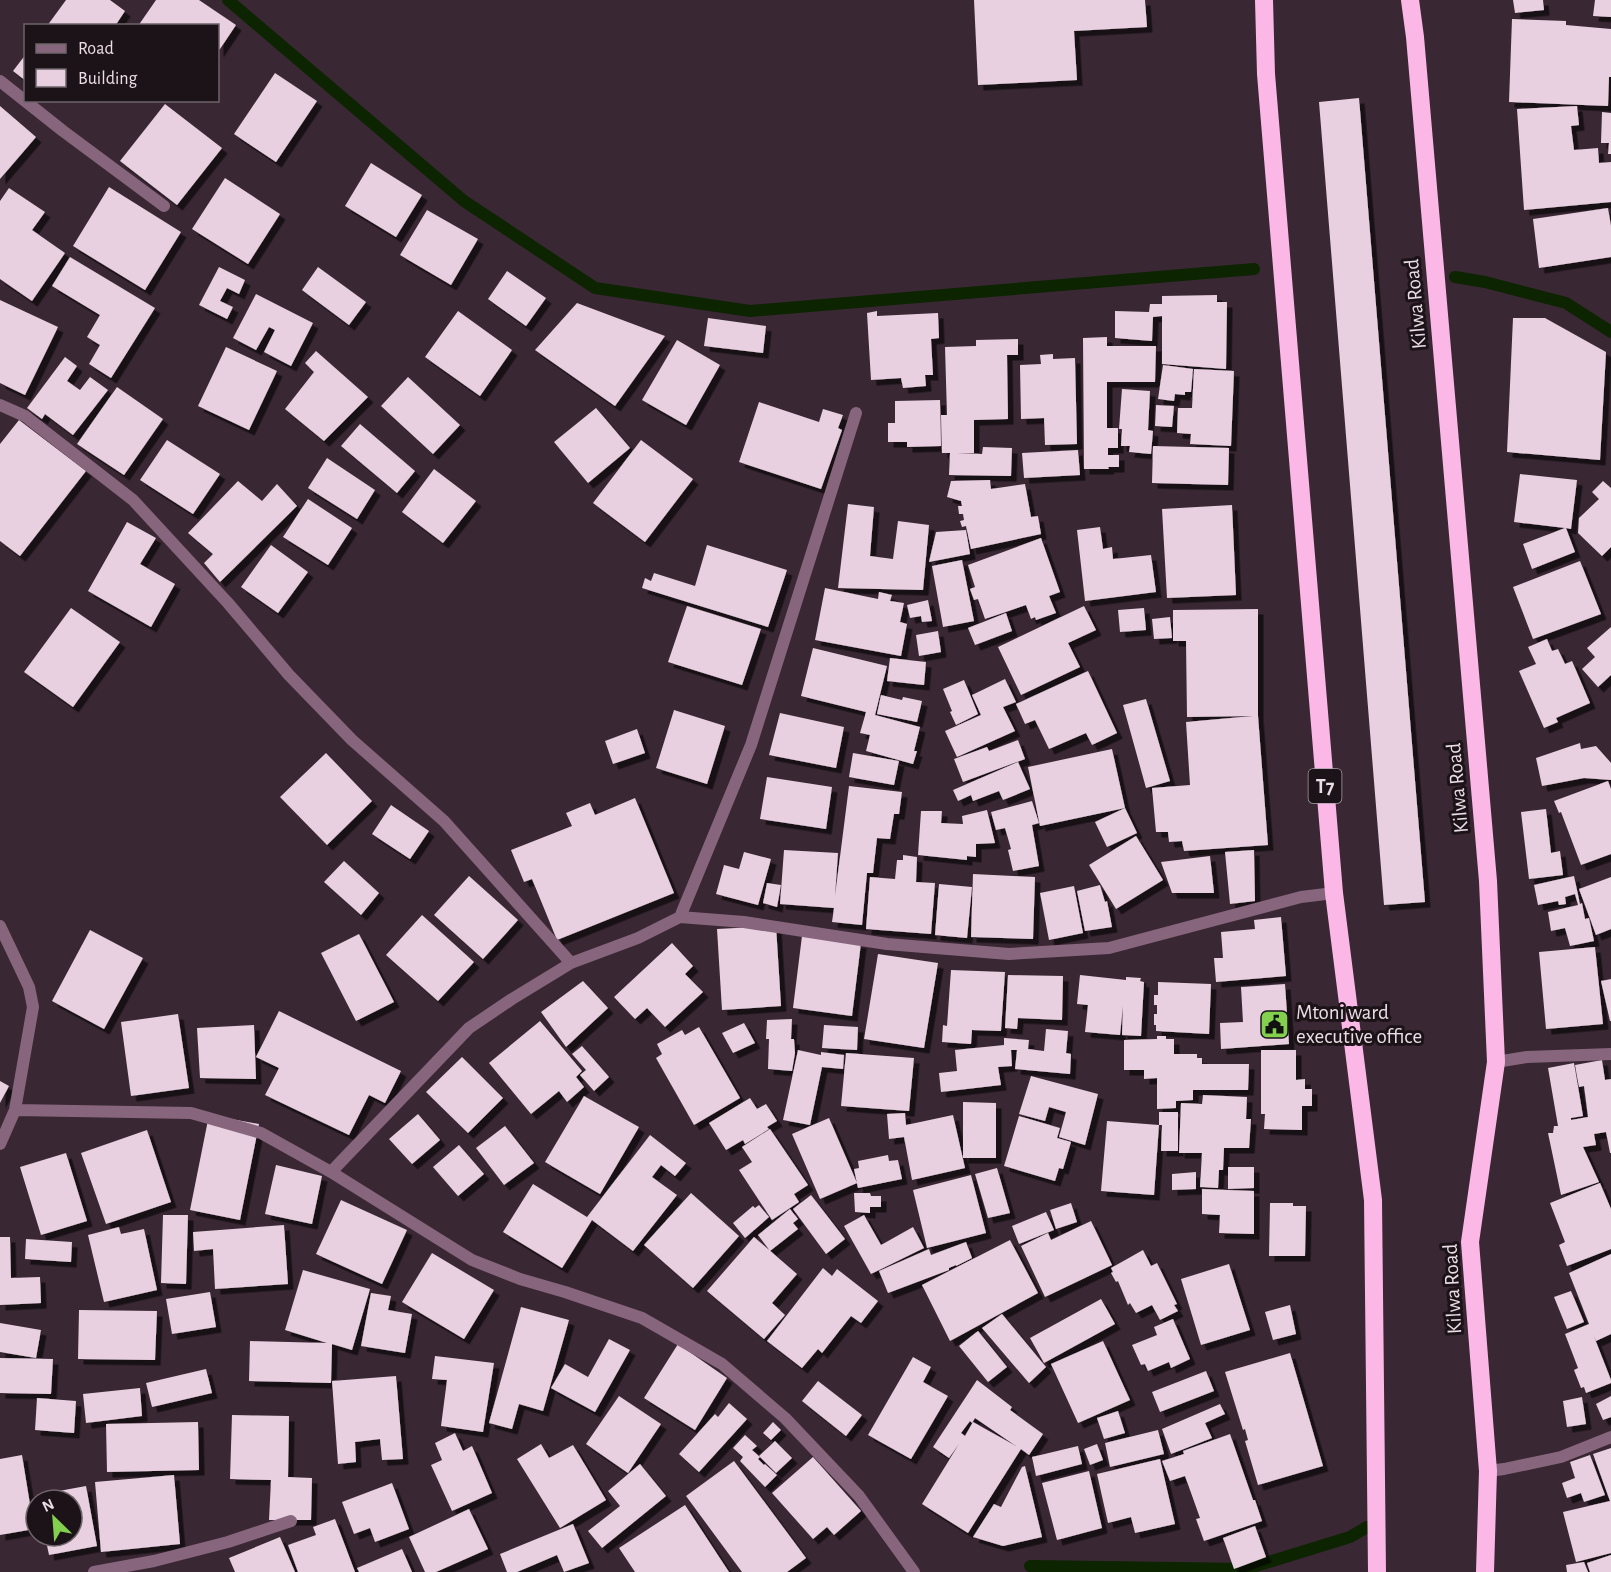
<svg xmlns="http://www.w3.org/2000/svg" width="1611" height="1572" font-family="'Alegreya Sans',sans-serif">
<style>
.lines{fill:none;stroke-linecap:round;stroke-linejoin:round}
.stream{stroke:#0d2400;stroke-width:12}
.building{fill:#e8d0e0;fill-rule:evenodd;filter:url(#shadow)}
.street{stroke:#87667d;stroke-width:12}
.highway{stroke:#fbb8e6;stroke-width:18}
.labels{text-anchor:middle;stroke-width:6;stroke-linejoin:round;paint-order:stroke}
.shield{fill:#1b1318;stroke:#aca0a8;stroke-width:1.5}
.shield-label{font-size:20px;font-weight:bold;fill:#eadde5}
.street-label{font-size:21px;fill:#eadde5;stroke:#1b1318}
.poi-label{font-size:21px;fill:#eadde5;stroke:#1b1318;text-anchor:start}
</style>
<defs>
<filter id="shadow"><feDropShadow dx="5.5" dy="5.5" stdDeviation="0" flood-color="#0009"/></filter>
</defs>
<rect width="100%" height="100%" fill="#392733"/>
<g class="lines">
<path class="stream" d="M228 0 464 201 595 288 750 311 1254 269
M1455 277 1485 282 1566 303 1611 332
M1030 1566 1246 1569 1350 1537 1367 1527"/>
</g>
<path class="building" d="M66 0H110L125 11 115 26H47Z
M156 0H199L236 25 218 52V26H138Z
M974 0H1145L1147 27 1074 31 1077 80 978 85Z
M1513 0H1543L1544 10 1515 13Z
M1595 0H1611V17L1593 16Z
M1512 19 1566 21V25L1611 29V77H1609L1608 106 1509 102Z
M26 54V81L13 71Z
M275 73 317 101 276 162 234 134Z
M1359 98 1425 902 1384 905 1319 102Z
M165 104 222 148 177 205 120 161Z
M0 106 36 137 0 179Z
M1577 106 1579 125 1571 126 1574 150 1598 148 1599 163 1611 162V202L1524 210 1517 109Z
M1602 112 1611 113V154H1608L1609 143H1601Z
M371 163 422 195 396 237 345 206Z
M225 178 280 214 248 264 192 229Z
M109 187 181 232 145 290 73 246Z
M9 188 45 212 32 230 65 253 32 301 0 279V201Z
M1608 208 1611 226V257L1539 268 1533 219Z
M427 210 478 239 451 285 400 255Z
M70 257 155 308 111 378 89 364 100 345 87 337 100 315 52 286Z
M219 267 245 280 239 294 227 288 220 301 233 307 227 319 199 305Z
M318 267 366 302 349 325 302 290Z
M507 271 546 298 526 326 488 299Z
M256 294 313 323 291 366 264 352 275 330 269 327 256 350 233 338Z
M1217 295V302H1227L1226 369 1162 364V316L1153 317 1152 341 1115 338V311L1149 312 1150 304H1162V296Z
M0 300 58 327 25 395 0 383Z
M577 303 665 336 615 406 535 350Z
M458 311 512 350 480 396 425 357Z
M877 311V316L938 313 939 338 931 339 933 375H925L926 386 903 388 901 378 871 380 867 313Z
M708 318 766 326 763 353 704 346Z
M1513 318H1545L1606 352 1600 460 1507 452Z
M1107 337V346H1156L1155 382H1107V428H1118V448H1108V455H1119V467H1108L1109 469H1084L1083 338Z
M1018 339V355H1007L1008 419 974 420V453H956L982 454 983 447 1012 448 1011 476 949 475 950 453H942L941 415H947L945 347 976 346V340Z
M677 340 720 365 686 425 642 400Z
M226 347 277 371 249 430 198 406Z
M316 351 368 397 324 441 285 409 314 372 305 363Z
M1053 354V359L1075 358 1077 444 1045 445 1044 418 1021 419 1020 365 1041 364 1040 355Z
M65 357 77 366 67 381 80 390 90 377 108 390 73 435 45 414 42 419 27 408Z
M1163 365 1193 369 1191 392H1185V395L1175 394 1174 401 1158 399Z
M1194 369 1234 371 1231 446 1190 444 1191 434 1177 433 1178 408H1192Z
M408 377 460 425 433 454 381 406Z
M117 387 163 419 124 475 77 444Z
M1122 389 1150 391 1148 430 1153 431 1151 454 1129 452 1130 446H1121L1122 429H1119Z
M940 400 941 446 907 447V442H888V423H895V401Z
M759 402 819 422 823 409 843 415 838 428 842 430 821 489 739 462Z
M1156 405 1174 406 1172 427 1155 426Z
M596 408 630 448 588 483 554 442Z
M19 420 86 471 20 556 0 541V444Z
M360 424 415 471 397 493 341 446Z
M167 440 220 474 193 514 140 480Z
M641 440 693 479 645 542 593 503Z
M1153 446 1229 448 1228 485 1152 483Z
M1078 450 1080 475 1024 478 1022 453Z
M327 458 375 490 357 519 308 488Z
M434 469 476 501 443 543 402 512Z
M1520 474 1577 480 1571 529 1566 528 1575 552 1532 569 1523 544 1565 528 1514 522Z
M990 480 991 489 1025 484 1031 517 1038 516 1041 534 971 549 966 526 962 527 960 521 964 520 963 514H959L958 506H962L961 501 947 497 951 481Z
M238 481 262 501 277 484 297 506 220 582 204 563 213 554 188 533Z
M1603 481 1611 488V547L1602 556 1578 533 1579 518 1599 499 1592 492Z
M308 499 352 528 328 565 283 537Z
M848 504 874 507 870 556 893 559 898 521 929 525 923 590 838 588Z
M1232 505 1236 595 1167 598 1162 509Z
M127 522 156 538 140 564 175 584 151 627 88 591Z
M1100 527 1103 549 1112 547 1113 559 1151 555 1156 592 1085 601 1077 530Z
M966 530 970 554 929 562 936 532Z
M1041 538 1060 592 1049 596 1056 613 1036 620 1035 617 1031 619 1026 605 985 619 978 599 974 600 970 589 975 587 968 565Z
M271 545 308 572 278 613 241 587Z
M707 545 787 570 768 627 642 588 645 578 651 581 654 573 695 586Z
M962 560 974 621 943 627 932 566Z
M1580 561 1601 614 1533 639 1513 587Z
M825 588 878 599 879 592 892 595 890 601 904 603 900 622 907 624 901 656 815 640Z
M928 600 932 621 922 622 921 616 910 618 907 605Z
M687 606 761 629 742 685 668 662Z
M1084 606 1096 630 1068 643 1080 667 1021 695 998 647Z
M71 608 120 642 73 707 24 672Z
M1144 608 1146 630 1120 632 1118 610Z
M1258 609V716L1268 845 1184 851 1182 841 1169 842 1168 832H1156L1152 788 1190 785 1186 722 1253 716 1187 717 1186 641H1173V610Z
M1006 613 1012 631 975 645 968 628Z
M1170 617 1172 638 1154 639 1152 619Z
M1611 627V675L1598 687 1582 669 1595 657 1587 648Z
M938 631 941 652 919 656 916 635Z
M1547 639 1552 651 1558 649 1565 664 1572 661 1590 703 1556 718 1558 722 1544 728 1519 671 1536 664 1528 647Z
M813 648 887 666 875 715 920 727 914 751H917L913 764 866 751 870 735 860 733 866 712 801 696Z
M890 658 926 662 924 685 887 681Z
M1088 671 1117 733 1092 745 1086 733 1049 749 1035 720 1025 724 1016 704Z
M1005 679 1016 702 1003 707 1015 731 957 757 945 731 981 715 972 695Z
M964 680 978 714 956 725 950 712 952 711 943 689Z
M881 695 902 700 903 697 922 701 917 722 877 714Z
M1146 699 1170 781 1146 788 1123 705Z
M674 710 725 726 707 784 656 768Z
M780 713 844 727 836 768 769 755Z
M637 729 645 753 613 764 605 741Z
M1018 740 1025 759 963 782 954 759 987 747 989 751Z
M1580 743 1581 749 1596 746 1611 763V780L1584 778 1542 786 1536 758Z
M1112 749 1125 808 1040 826 1028 767Z
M326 753 372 801 327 845 280 797Z
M853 753 899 761 894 785 849 777Z
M1018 762 1030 789 1003 800 999 791 973 801 971 795 958 801 953 790Z
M767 777 832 787 826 829 760 819Z
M1608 781 1611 789V854L1581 865 1561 812 1559 813 1554 801Z
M849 786 902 792 899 814H894L890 839 877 838 873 873H867L862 925 832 922 834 908 780 904 784 850 838 853 835 896Z
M635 798 674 893 557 940 532 879 524 882 511 850 572 826 566 813 590 803 595 815Z
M1032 801 1039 823 1032 825 1039 866 1013 871 1008 850 1011 849 1005 828 996 830 991 812Z
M391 805 429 831 410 859 372 834Z
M1125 808 1137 833 1107 847 1095 822Z
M1546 809 1551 853 1560 851 1563 875 1529 879 1521 812Z
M987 810 995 843 976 844V857L967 856V860L918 855 921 811H942L941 823 963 824 962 816Z
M1136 836 1163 880 1116 909 1089 865Z
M1254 850 1255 901 1230 904 1225 852Z
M744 852 771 859 758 905 716 894 724 865 739 869Z
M903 855 917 857 916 882 935 883 931 934 866 929 870 877 895 879 897 860H903Z
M1210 856 1214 893H1172L1161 862Z
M344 861 379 893 361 915 324 882Z
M973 874 1035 877 1033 939 971 937Z
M469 876 518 920 483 959 434 915Z
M1574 876 1580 904 1582 903 1585 919 1589 918 1594 941 1570 946 1565 928 1551 931 1548 912 1578 905 1575 894 1565 897 1566 904 1559 905 1558 901 1538 905 1534 885Z
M1611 877V929L1596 935 1579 889Z
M767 883 781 885 777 907 763 903Z
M939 884 972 887 967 938 935 935Z
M1100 885 1105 902 1107 901 1112 927 1085 931 1077 891Z
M1074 886 1083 933 1049 940 1040 893Z
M422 915 474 962 438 1001 386 955Z
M1281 917 1286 976 1216 982 1214 958H1223L1221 932 1255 929 1254 920Z
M776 926 781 1006 722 1010 717 929Z
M90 930 143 958 104 1029 52 1001Z
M359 934 394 1002 356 1021 321 953Z
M802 936 861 943 852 1016 793 1008Z
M672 943 693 966 685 974 703 992 665 1027 647 1008 635 1019 614 997Z
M1595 947 1603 1024 1546 1029 1539 952Z
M878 954 938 963 924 1048 864 1039Z
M951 970 1005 972 1001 1031 972 1030 971 1044 942 1042 943 1025 947 1026Z
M1008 975 1063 976 1062 1020 1018 1018 1017 1029 1005 1028Z
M1080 975 1126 980V977L1141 978 1140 981 1144 982 1141 1036 1122 1035 1123 1006 1120 1035 1085 1032 1088 1005 1077 1004Z
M1611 979V1021H1610L1601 981Z
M583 981 608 1008 566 1047 541 1012Z
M1158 982 1211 984 1209 1034 1156 1031V1025H1154V1014H1157V1005H1154V995H1158Z
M1285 984 1289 1044 1221 1049 1220 1023 1243 1022 1241 987Z
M279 1011 401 1071 385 1103 369 1095 349 1135 265 1095 279 1068 256 1057Z
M178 1014 189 1088 131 1096 121 1022Z
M792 1019 791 1039H794L795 1053 792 1071 768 1069 769 1039H766L767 1020Z
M540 1021 582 1071 576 1077 584 1087 567 1102 559 1091 531 1114 489 1063Z
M744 1023 755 1043 733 1053 722 1033Z
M254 1025 256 1079 200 1078 197 1028Z
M824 1025 858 1027 857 1050 822 1048Z
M699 1027 740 1098 694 1125 656 1058 662 1054 657 1044 682 1030 685 1035Z
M1046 1029 1068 1031 1066 1053 1071 1054 1070 1074 1015 1069 1017 1050H1011L1012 1066 998 1067 1001 1085 941 1092 939 1073 957 1071 955 1050 1004 1045V1038L1029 1040 1028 1049 1044 1051Z
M1157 1036H1166V1039H1174V1054H1197V1058H1202V1064H1249L1248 1090H1193V1100L1176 1101V1108L1157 1109V1078L1144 1079V1070H1124V1040L1157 1039Z
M582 1046 609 1077 594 1091 580 1075 586 1070 572 1054Z
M798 1050 821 1055V1052L844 1055 843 1069 822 1067 810 1125 783 1120Z
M1261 1050H1296V1080L1305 1079V1089H1312V1106H1302V1130L1264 1129 1265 1114H1261Z
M846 1053 914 1058 909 1111 841 1106Z
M462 1057 503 1098 468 1133 426 1092Z
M1602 1060 1605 1080 1611 1079V1153H1610L1606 1132 1594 1134 1596 1145 1583 1147 1599 1182 1561 1195 1548 1133H1553L1554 1126H1558L1548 1068 1574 1063 1583 1116 1571 1118V1120L1588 1117 1584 1086 1579 1087 1575 1065Z
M1031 1076 1098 1094 1085 1145 1059 1137 1066 1112 1049 1107 1045 1121 1019 1114Z
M0 1081 9 1086 0 1103Z
M1203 1095 1247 1097 1246 1119H1251L1249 1148H1224L1223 1170H1219L1218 1188 1200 1187 1202 1153H1179L1181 1103 1202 1104Z
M584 1096 639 1127 600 1194 545 1162Z
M750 1098 757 1109 766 1104 777 1121 767 1127 769 1129 745 1144 743 1140 726 1150 709 1123Z
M963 1102 996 1103V1158H963Z
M1159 1112H1178V1151H1161L1162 1125H1159Z
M905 1113 906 1125 953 1115 965 1168 912 1180 904 1137 889 1139 887 1114Z
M418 1114 440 1140 412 1164 389 1139Z
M209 1115 259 1124 240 1220 190 1210Z
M1019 1116 1060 1128 1057 1138 1071 1142 1063 1169 1059 1168 1055 1181 1004 1166Z
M829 1118 857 1183 820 1199 792 1134Z
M1107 1121 1159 1125 1154 1195 1101 1191Z
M505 1126 534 1163 504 1185 476 1148Z
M770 1129 808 1185 794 1194 799 1202 772 1220 739 1170 752 1162 742 1147Z
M147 1130 171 1202 106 1224 81 1153Z
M650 1135 686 1163 675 1176 661 1165 652 1177 677 1195 633 1251 592 1220 562 1268 503 1232 533 1184 587 1217Z
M459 1145 484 1174 458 1196 433 1167Z
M66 1153 87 1221 41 1235 20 1167Z
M888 1155 889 1161 898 1160 902 1179 858 1188 854 1169 859 1168 858 1161Z
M276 1165 322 1176 312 1224 265 1214Z
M1228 1167H1254V1188L1228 1189Z
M997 1168 1010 1213 988 1218 975 1174Z
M1196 1172V1189L1172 1190V1174Z
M971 1175 986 1233 927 1248 913 1190Z
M1600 1183 1611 1209V1249L1567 1266 1559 1245 1565 1242 1550 1203Z
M1202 1189 1254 1191V1234L1219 1233 1220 1215 1202 1214Z
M691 1193 739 1236 693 1288 644 1245Z
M854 1193H870L871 1196H881V1207H870V1213L855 1212Z
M811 1195 845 1239 826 1254 793 1209Z
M341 1200 407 1230 382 1284 316 1254Z
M1071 1203 1077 1222 1056 1229 1050 1210Z
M1270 1203H1293V1206H1306L1305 1256H1269Z
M759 1205 769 1217 745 1238 733 1223 753 1206 755 1208Z
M790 1209 798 1219 793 1223 798 1229 770 1251 758 1235Z
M1046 1212 1054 1230 1019 1244 1012 1226Z
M163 1215H188L186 1284 161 1283Z
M864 1215 881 1245 913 1227 924 1248 871 1274 844 1226Z
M1091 1221 1112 1265 1045 1297 1021 1246 1048 1233 1051 1240Z
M284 1225 288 1284 215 1289 213 1249 194 1251 193 1232Z
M119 1227 121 1234 144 1229 157 1290 104 1302 88 1235Z
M0 1237H10L11 1278 40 1277 41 1303 0 1305Z
M754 1237 797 1274 772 1303 785 1315 764 1339 707 1291Z
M26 1239 72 1242 71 1262 25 1259Z
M1010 1240 1038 1293 950 1341 922 1285Z
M966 1242 972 1258 956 1266V1265L949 1268V1270L888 1293 879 1271 929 1249 931 1255Z
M1143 1250 1151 1266 1157 1263 1177 1304 1174 1305 1178 1311 1160 1320 1152 1305 1136 1313 1130 1303 1128 1305 1118 1281 1116 1282 1111 1273 1113 1272 1111 1268Z
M432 1253 494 1290 464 1339 402 1302Z
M1611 1254V1334L1596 1341 1593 1334 1611 1380V1383L1586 1393 1584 1387 1581 1388 1574 1370 1578 1368 1565 1334 1589 1324 1569 1273Z
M1229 1264 1250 1330 1201 1345 1181 1279Z
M823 1268 832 1276 837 1269 878 1301 861 1323 851 1316 822 1353 818 1349 802 1368 767 1341Z
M303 1270 370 1289 352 1350 332 1344 331 1383 249 1381 250 1341 327 1343 285 1330Z
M1571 1291 1584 1322 1567 1329 1554 1297Z
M210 1292 216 1327 172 1334 166 1299Z
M371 1293 391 1296 388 1310 412 1314 405 1353 361 1346Z
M1101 1299 1115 1324 1044 1363 1030 1338Z
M1290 1305 1296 1334 1273 1340 1265 1312Z
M521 1307 569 1320 543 1411 519 1404 512 1429 489 1423Z
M79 1310 157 1311 155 1360 78 1359Z
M1002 1314 1046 1367 1029 1383 982 1328Z
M1173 1319 1190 1359 1171 1368 1169 1362 1148 1371 1145 1364 1141 1365 1132 1345 1157 1335 1154 1327Z
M0 1323 41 1330 36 1358 0 1352Z
M978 1331 1007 1367 988 1382 959 1346Z
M609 1339 630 1350 595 1412 551 1388 565 1364 588 1377Z
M1103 1341 1130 1400 1078 1423 1051 1364Z
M678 1344 727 1378 695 1430 644 1398Z
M1290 1353 1323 1466 1258 1485 1245 1441 1248 1440 1245 1429 1243 1430 1225 1372Z
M435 1356 494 1363 483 1432 441 1426 447 1380 432 1379Z
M913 1357 931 1367 923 1382 948 1396 911 1459 868 1435Z
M0 1358 53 1359 51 1394 0 1393Z
M206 1369 212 1393 152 1407 146 1383Z
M1206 1371 1214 1391 1160 1412 1152 1392Z
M396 1376 403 1459 382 1460 380 1439 355 1442 356 1462 338 1464 332 1381Z
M977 1380 1012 1407 1010 1410 1043 1434 1029 1455 1021 1449 968 1533 922 1504 959 1444 949 1458 933 1447ZM975 1418 1016 1446 973 1422 965 1436 961 1433 970 1421 972 1423Z
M818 1381 862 1415 846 1436 802 1401Z
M140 1388 142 1416 86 1423 83 1394Z
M619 1396 661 1424 628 1473 586 1444Z
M1611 1396V1417L1603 1420 1596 1404Z
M1582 1397 1586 1424 1567 1427 1563 1401Z
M37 1398 76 1401 74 1433 35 1430Z
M729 1403 747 1419 699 1472 679 1454 715 1414 718 1417Z
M1220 1404 1225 1414 1205 1423 1212 1438 1171 1454 1162 1429Z
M1118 1411 1125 1433 1104 1439 1097 1418Z
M232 1415 289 1416 288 1477 312 1478 311 1520H269L271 1480 230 1479Z
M198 1422 199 1470 107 1472 106 1424Z
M773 1422 781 1430 771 1440 763 1433Z
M1158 1430 1164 1454 1110 1467 1105 1443Z
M455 1433 463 1451 472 1446 492 1493 452 1511 431 1465 442 1460 435 1443Z
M1230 1434 1253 1500H1255L1262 1521 1204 1541 1196 1519 1200 1518 1185 1476 1170 1481 1162 1461 1184 1454 1183 1451Z
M745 1435 757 1446 752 1450 760 1457 758 1459 764 1465 765 1464 777 1475 765 1487 740 1461 743 1457 733 1448Z
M775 1441 792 1458 776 1473 759 1456Z
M541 1444 549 1458 573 1445 606 1500 560 1528 517 1459Z
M1097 1444 1103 1460 1090 1465 1084 1449Z
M1078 1446 1082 1464 1036 1476 1032 1457Z
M1611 1448V1553L1576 1562 1563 1512 1610 1501 1593 1454Z
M22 1455 34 1529 0 1535V1459Z
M1590 1455 1605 1495 1584 1502 1581 1493 1567 1498 1562 1483 1575 1478 1570 1462Z
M813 1457 861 1511 834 1535 827 1527 813 1539 772 1493Z
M1160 1459 1175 1524 1135 1533 1131 1517 1108 1523 1097 1474Z
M734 1461 806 1558 787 1572H742L686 1496Z
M640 1464 666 1496 602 1548 588 1531 620 1506 608 1491Z
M1025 1466 1042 1537 1003 1546 973 1537 994 1504 1001 1507 1022 1467Z
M1089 1471 1102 1528 1057 1540 1042 1483Z
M174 1475 180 1544 101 1552 95 1482Z
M392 1483 409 1529 375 1542 370 1528 354 1534 342 1502Z
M86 1486 97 1546 49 1555 45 1536H72V1500H38L37 1495Z
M685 1505 729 1572H635L619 1548Z
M469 1509 488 1549 436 1572H425L409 1537Z
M335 1519 355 1572H298L288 1545 316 1535 313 1527Z
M573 1524 589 1563 564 1572 557 1555 517 1572H507L500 1554Z
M1255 1526 1266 1557 1234 1569 1223 1538Z
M280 1537 295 1572H235L229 1558Z
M402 1549 412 1572H359L357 1568Z
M1611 1555V1572H1590L1587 1563Z
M1584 1562 1588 1572H1567L1566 1565Z"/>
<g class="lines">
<path class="street" d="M0 81 63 131 164 206
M0 405 25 416 133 500 228 603 289 675 352 740 444 821 571 963
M680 917 751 745 856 413
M0 926 29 987 33 1007 15 1110 0 1144
M1496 1062 1527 1057 1611 1054
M15 1110 191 1113 261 1133 331 1172 472 1260 520 1279 565 1292 642 1318 722 1364 785 1418 859 1496 914 1572
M331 1172 469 1028 512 999 571 963 638 938 680 917 744 922 887 944 1009 954 1109 948 1301 897 1334 893
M1488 1471 1504 1469 1561 1457 1611 1437
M94 1572 154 1561 228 1542 291 1521"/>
<path class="highway" d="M1264 0 1266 74 1334 893 1373 1200 1377 1572
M1410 0 1415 37 1488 881 1496 1062 1470 1242 1488 1471 1485 1572"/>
</g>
<defs>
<symbol id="civic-square" viewBox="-11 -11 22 22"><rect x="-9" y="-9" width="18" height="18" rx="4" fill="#83d04e" stroke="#1b1318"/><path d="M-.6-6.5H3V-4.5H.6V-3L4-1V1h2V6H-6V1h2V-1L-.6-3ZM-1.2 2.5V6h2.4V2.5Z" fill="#111"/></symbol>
</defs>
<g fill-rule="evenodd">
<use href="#civic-square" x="1258" y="1008" width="33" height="33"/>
</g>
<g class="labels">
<rect class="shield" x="1308.5" y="769" width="33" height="34" rx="4.5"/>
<g class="shield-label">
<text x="1325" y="793">T7</text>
</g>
<g class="street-label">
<text transform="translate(1415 304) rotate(-95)" y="7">Kilwa Road</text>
<text transform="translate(1457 788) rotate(-95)" y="7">Kilwa Road</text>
<text transform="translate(1452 1289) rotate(-93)" y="7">Kilwa Road</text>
</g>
<g class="poi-label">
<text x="1296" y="1019">Mtoni ward<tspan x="1296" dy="24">executive office</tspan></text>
</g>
</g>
<rect x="24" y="24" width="195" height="78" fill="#1b1318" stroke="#6e646a" stroke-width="1.5"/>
<rect x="36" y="44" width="30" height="9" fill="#87667d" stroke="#6e646a" stroke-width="1.5"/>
<text x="78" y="54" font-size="18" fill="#eadde5">Road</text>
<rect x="36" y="69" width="30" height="18" fill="#e8d0e0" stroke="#6e646a" stroke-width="1.5"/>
<text x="78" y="84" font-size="18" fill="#eadde5">Building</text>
<g transform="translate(54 1518) rotate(335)"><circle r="28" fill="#1b1318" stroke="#6e646a" stroke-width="1.5"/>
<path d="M0-4.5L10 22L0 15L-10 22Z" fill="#83d04e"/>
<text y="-9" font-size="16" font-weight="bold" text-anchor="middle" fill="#eadde5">N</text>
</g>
</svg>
